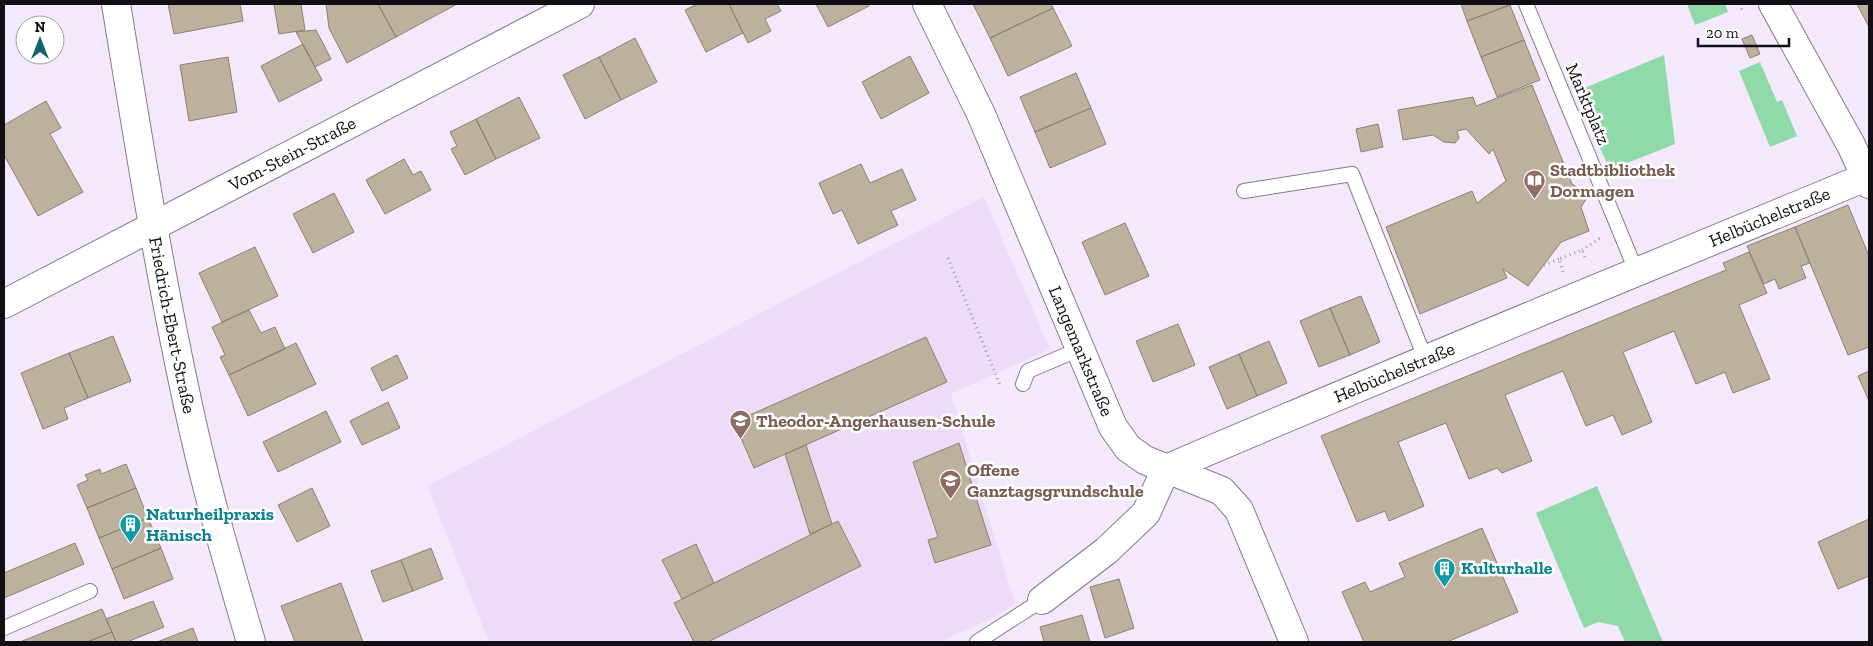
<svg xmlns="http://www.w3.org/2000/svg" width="1873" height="646" font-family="'Zilla Slab',serif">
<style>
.built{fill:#eddcf7}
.green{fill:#90d9a9}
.building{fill:#bdb09d;stroke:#8d816f}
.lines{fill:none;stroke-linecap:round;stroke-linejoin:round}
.lane-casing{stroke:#867b8c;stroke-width:16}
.street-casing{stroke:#867b8c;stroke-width:30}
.path{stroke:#a49baa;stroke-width:3;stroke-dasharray:1 4;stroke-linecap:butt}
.lane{stroke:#fff;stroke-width:14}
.street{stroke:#fff;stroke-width:28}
.labels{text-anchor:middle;stroke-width:5;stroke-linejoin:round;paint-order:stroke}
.street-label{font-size:18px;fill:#120e15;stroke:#fff}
.education-label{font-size:18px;font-weight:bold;fill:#785e54;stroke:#fff;text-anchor:start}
.culture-label{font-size:18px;font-weight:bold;fill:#0d838f;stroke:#fff;text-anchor:start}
</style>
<rect width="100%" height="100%" fill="#f4e8fc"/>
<path class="built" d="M984 197 1050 349 951 394 1015 604 996 616 940 642H489L427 486Z"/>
<path class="green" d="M1687 4H1725L1728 12 1695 25Z
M1664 55 1675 144 1610 170 1575 92Z
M1760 62 1777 102 1782 100 1797 136 1770 147 1739 71Z
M1597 486 1663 642H1625L1618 626 1598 622 1584 628 1536 513Z"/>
<path class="building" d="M168 4H240L243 21 174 34Z
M274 4H301L305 30 279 34Z
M326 4H378L396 37 347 63 329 28Z
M378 4H457L396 37Z
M698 4H729L743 33 706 52 685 10Z
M729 4H777L781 11 765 19 771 31 748 43Z
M816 4H868L869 6 828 27Z
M973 4H1051L1053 8 990 38Z
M1461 4H1510V5L1467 21Z
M1857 4H1869V27Z
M1510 5 1524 40 1481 57 1467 21Z
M1053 8 1072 46 1008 76 990 38Z
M316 30 331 59 315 67 296 32Z
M1752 35 1760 54 1750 58 1742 39Z
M635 38 657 82 621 100 599 57Z
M1524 40 1540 80 1497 97 1481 57Z
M303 44 322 80 279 102 261 66Z
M910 56 929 93 881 119 862 82Z
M228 57 237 112 189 121 180 65Z
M599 57 621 100 585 119 563 75Z
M1076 73 1091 108 1035 132 1020 97Z
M1532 85 1572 184 1589 195 1581 207 1589 231 1561 242 1528 286 1503 269 1507 278 1420 314 1386 227 1472 191 1477 203 1506 181 1493 149 1489 154 1466 129 1457 131 1459 138 1455 143 1444 142 1433 135 1403 140 1398 110 1473 97 1476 106Z
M519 97 540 138 496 159 476 119Z
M46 101 61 128 50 134 83 192 38 216 4 155V125Z
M1091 108 1106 144 1050 168 1035 132Z
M476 119 496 159 465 175 451 149 457 146 450 132Z
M1378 124 1383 147 1361 152 1356 129Z
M404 159 413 175 421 171 431 190 385 214 366 180Z
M861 164 870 183 902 169 916 200 891 211 898 225 858 244 842 210 833 214 819 183Z
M334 193 354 232 313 253 293 214Z
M1848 205 1869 256V347L1848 355 1795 227Z
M1125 223 1149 276 1105 295 1082 242Z
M1795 227 1810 263 1801 266 1806 278 1779 289 1775 279 1764 284 1747 246Z
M255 247 278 296 222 322 199 273Z
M1749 252 1767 293 1739 305 1770 379 1733 393 1725 372 1696 384 1674 331 1623 352 1652 422 1622 435 1613 415 1586 426 1563 371 1505 395 1532 461 1502 473 1497 468 1469 479 1446 423 1398 442 1424 506 1389 521 1385 511 1357 522 1321 436 1726 270 1723 263Z
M1361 296 1380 342 1350 355 1330 308Z
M1330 308 1350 355 1319 367 1300 321Z
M249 310 261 333 275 327 285 349 229 375 220 357 225 355 212 327Z
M1178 324 1195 365 1153 382 1136 341Z
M113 336 131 381 88 398 69 353Z
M926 337 947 382 754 468 734 422Z
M1269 341 1287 383 1257 396 1239 354Z
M296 343 316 384 248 416 229 375Z
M69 353 88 398 64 408 68 419 43 429 21 373Z
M1239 354 1257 396 1227 409 1209 367Z
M397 355 408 378 382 391 371 368Z
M1869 371V401L1858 376Z
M388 402 400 428 362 445 350 421Z
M326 411 341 442 278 472 263 442Z
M959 443 991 545 935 563 928 540 938 537 913 462Z
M806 445 832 524 810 534 785 454Z
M126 464 136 488 87 508 77 485 88 480 85 475 100 469 101 474Z
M136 488 148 518 99 538 87 508Z
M312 488 330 526 297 542 278 505Z
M148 518 161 548 112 569 99 538Z
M1869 519V576L1838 589 1818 542Z
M838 521 861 566 708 642H694L674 603Z
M1482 528 1518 612 1447 642H1364L1342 592 1365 582 1370 592 1405 577 1399 563Z
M75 543 84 564 4 598V573Z
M696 544 714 583 682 599 662 560Z
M161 548 173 579 124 599 112 569Z
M431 548 443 579 413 591 401 560Z
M401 560 413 591 383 602 371 571Z
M1119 579 1134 628 1105 638 1090 587Z
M341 583 363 642H295L281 606Z
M153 601 164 627 127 642H116L106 619Z
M102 609 112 632 87 642H20Z
M1082 615 1090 642H1044L1040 627Z
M193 628 198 642H157Z
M112 632 116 642H87Z"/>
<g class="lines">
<defs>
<path id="lane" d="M1526 4 1637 273
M1244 191 1352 174 1425 358
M1023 384 1028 371 1080 349
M4 628 90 591
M977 642 1042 600"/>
<g id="street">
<path id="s1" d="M116 4C138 138 159 272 188 405 205 485 228 564 251 642"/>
<path id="s2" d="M927 4 981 114 1113 427 1128 448 1145 460 1222 491 1239 510 1294 642"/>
<path d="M1773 4 1851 145 1869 184"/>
<path id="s3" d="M4 304 580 4"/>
<path id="s4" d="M1042 600 1106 551 1146 513 1166 469C1399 369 1633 274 1866 177"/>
</g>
</defs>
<use href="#lane" class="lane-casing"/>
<use href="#street" class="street-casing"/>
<path class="path" d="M1739 4 1743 12
M1582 250 1600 238
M948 258 1000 385
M1544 265 1559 259
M1563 272 1559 259 1582 250 1586 260"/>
<use href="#lane" class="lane"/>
<use href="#street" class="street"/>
</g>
<defs>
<symbol id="library-pin" viewBox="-11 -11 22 30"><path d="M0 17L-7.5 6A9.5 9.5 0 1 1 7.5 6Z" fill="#8d6e63" stroke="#fff"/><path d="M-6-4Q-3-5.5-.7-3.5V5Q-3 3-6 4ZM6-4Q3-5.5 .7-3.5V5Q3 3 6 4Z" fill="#fff"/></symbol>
<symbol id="school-pin" viewBox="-11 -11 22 30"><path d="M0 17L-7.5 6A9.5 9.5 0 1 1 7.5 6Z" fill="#8d6e63" stroke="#fff"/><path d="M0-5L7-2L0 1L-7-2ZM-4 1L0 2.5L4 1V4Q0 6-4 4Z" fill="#fff"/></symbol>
<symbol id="building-pin" viewBox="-11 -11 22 30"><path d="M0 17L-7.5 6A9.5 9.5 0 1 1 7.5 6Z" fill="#0f9aa8" stroke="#fff"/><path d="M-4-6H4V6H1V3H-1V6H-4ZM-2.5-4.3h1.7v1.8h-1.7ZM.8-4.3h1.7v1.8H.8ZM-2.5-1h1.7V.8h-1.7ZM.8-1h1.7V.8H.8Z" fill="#fff"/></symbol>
</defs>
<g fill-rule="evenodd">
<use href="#library-pin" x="1522" y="168" width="25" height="34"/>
<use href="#school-pin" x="728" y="408" width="25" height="34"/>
<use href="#school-pin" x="938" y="468" width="25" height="34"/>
<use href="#building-pin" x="118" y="512" width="25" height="34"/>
<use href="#building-pin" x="1432" y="556" width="25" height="34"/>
</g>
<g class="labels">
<g class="street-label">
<text transform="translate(1588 104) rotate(67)" y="6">Marktplatz</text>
<text dy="6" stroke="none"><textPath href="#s3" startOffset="325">Vom-Stein-Straße</textPath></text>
<text dy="6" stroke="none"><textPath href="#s4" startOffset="838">Helbüchelstraße</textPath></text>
<text dy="6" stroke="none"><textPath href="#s1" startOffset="326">Friedrich-Ebert-Straße</textPath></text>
<text dy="6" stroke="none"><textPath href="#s2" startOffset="380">Langemarkstraße</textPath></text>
<text dy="6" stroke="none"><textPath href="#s4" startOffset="432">Helbüchelstraße</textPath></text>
</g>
<g class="education-label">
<text x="1550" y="176">Stadtbibliothek<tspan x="1550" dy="21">Dormagen</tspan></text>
<text x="756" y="427">Theodor-Angerhausen-Schule</text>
<text x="967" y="476">Offene<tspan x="967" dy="21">Ganztagsgrundschule</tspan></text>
</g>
<g class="culture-label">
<text x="146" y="520">Naturheilpraxis<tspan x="146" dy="21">Hänisch</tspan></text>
<text x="1461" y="574">Kulturhalle</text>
</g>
</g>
<rect width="1873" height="646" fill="none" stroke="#120e15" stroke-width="10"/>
<g transform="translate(40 40)"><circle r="24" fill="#ffffff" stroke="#a09fa1"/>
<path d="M0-4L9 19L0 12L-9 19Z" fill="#14626b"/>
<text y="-8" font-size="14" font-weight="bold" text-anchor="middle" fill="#120e15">N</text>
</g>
<path d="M1698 38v8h91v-8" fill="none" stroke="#120e15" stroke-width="2.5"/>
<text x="1706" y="38" font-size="15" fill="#120e15" stroke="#ffffff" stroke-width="4" paint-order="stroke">20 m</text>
</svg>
